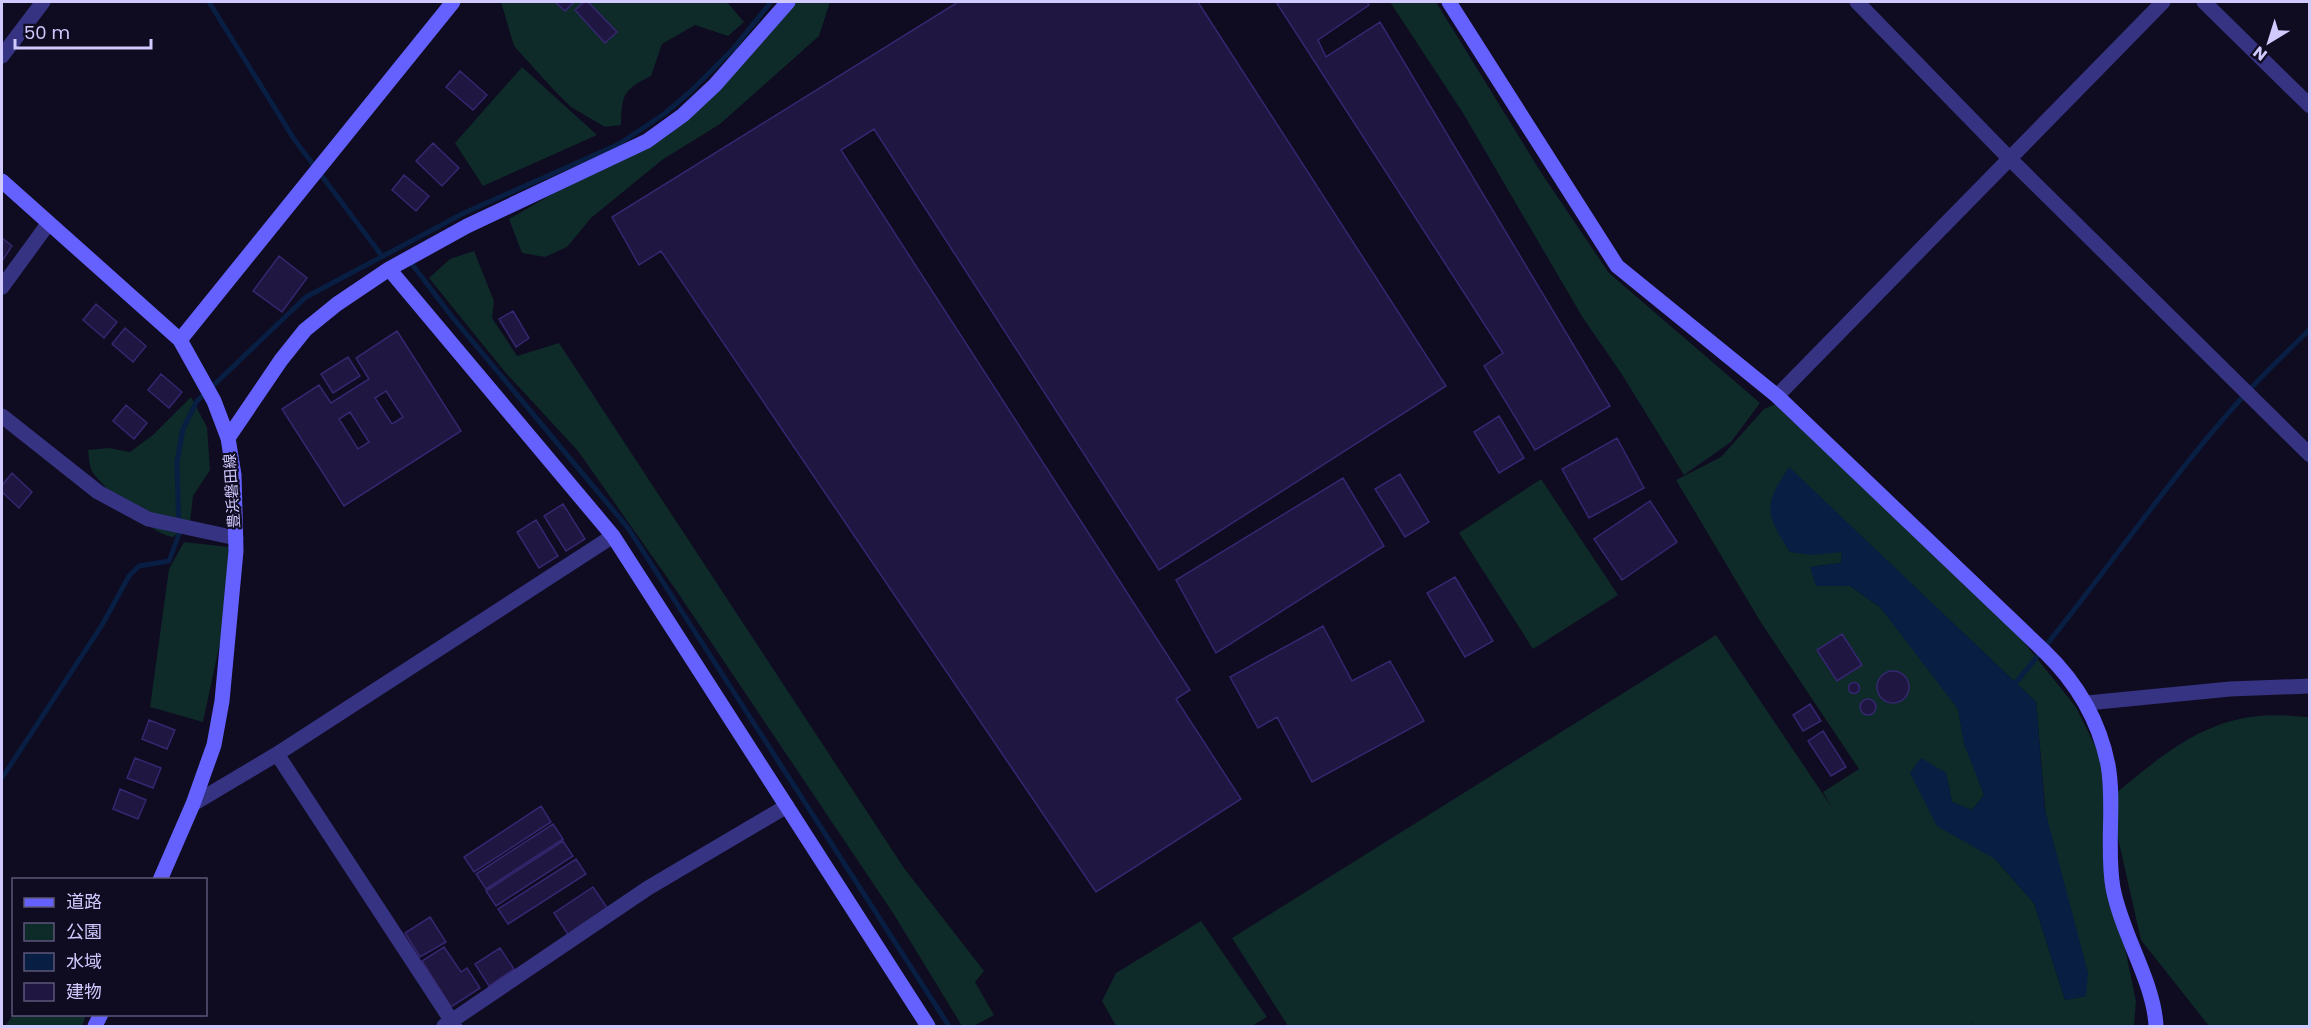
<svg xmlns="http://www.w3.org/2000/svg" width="2311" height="1028" font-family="Poppins,'Noto Sans JP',sans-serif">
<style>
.green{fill:#0e2a29;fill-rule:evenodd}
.water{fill:#081e42}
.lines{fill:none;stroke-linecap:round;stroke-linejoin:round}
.stream{stroke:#081e42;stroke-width:5}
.building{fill:#1f1642;stroke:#352770;stroke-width:1.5;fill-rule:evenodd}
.street{stroke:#363382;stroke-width:15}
.secondary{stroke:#6461ff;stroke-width:15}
.labels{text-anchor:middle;stroke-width:4.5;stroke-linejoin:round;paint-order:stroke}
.street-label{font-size:15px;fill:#d0caff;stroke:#0f0b20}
</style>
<rect width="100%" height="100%" fill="#0f0b20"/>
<path class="green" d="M501 2H727L744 22 728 36 695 25 662 44 651 76C623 90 622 94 621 125L605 127 571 107 552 88 514 46Z
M788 2H830L819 36 720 124 662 160 591 218 567 247 545 257 522 253 509 219 655 135Z
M1390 2H1436L1542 174 1609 273 1760 403 1731 442 1684 475 1621 373 1583 318 1463 113Z
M522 67 597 135 483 186 455 143Z
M474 251 494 301 492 318 517 356 559 343 904 868 984 971 975 982 994 1015 974 1026H962L893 913 676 590 578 451 505 372 429 278 450 259Z
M191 397 207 427 210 470 193 496 190 523 173 537C150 534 108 492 93 473 89 467 89 457 88 450L109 448 130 452 153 435Z
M1776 404 2019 636 2076 707 2108 772 2109 799C2154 762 2197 722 2258 716 2275 714 2293 716 2309 717V1026H2209L2141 940 2110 803 2111 881 2136 1001 2134 1026H1974L1970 1021 1973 1026H1288L1232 938 1716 635 1833 809 1823 792 1859 769 1760 621 1676 480 1721 457 1764 409ZM1789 468 2036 702 2047 829 2086 996 2065 1000 2034 903 1995 859 1910 773H1946L1952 802 1972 810 1984 795 1963 737 1958 709 1924 662 1880 607 1850 586 1810 567 1841 563 1842 552Z
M1541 479 1618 595 1533 649 1459 533Z
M184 542 229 547 223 628 203 722 150 707 169 569Z
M1201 921 1267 1017 1252 1026H1116L1102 1001 1116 973Z
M14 1014H86V1015L82 1026H5Z"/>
<path class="water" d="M1789 467 2036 702 2045 810 2088 973 2086 996 2065 1000 2034 903 1995 859 1937 826 1910 773 1921 758 1946 773 1952 802 1972 810 1984 795 1964 744 1958 709 1880 607 1850 586H1816L1810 567 1841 563 1842 552 1812 555 1790 552C1765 513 1763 506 1789 467Z"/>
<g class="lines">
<path class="stream" d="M209 2 294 139 382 256
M408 259 453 318 628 528 949 1026
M2012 687C2091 594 2158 492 2239 401 2261 376 2286 353 2310 329
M2 778 102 625 129 576 139 566 169 561 179 534 177 462 183 429 197 401 306 297 464 213 619 144 664 114 690 92 733 49 771 2"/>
</g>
<path class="building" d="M555 2H574L565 11Z
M584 2H588L617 32 605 43 575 10Z
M958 2H1198L1446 386 1159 570 874 129 841 150 1190 690 1176 699 1241 799 1096 892 661 251 639 265 612 217Z
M1276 2H1367L1369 5 1318 40 1326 57 1380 22 1610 406 1535 450 1484 366 1503 353Z
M460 71 487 95 473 110 446 87Z
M433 143 459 168 442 186 416 161Z
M404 175 429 196 416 211 392 190Z
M2 238 12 246 2 261Z
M279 256 307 278 282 312 253 291Z
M96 304 117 322 104 338 83 320Z
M513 311 529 338 516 347 499 319Z
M125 328 146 346 133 362 112 344Z
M397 331 461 431 344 506 282 409 319 385 331 403 369 379 356 358ZM386 391 403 417 392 424 375 398ZM350 412 369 442 358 449 339 419Z
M348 357 360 376 333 393 321 374Z
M161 374 182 392 169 408 148 390Z
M126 405 147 423 134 439 113 421Z
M1499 416 1524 458 1499 473 1474 432Z
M1617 438 1644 488 1589 518 1562 469Z
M12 473 32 492 19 508 2 492V485Z
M1400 474 1429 522 1405 537 1375 489Z
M1343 478 1384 546 1216 653 1176 580Z
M1650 501 1677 542 1622 580 1594 539Z
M563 504 585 539 566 551 544 516Z
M536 520 558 556 539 568 517 532Z
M1455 577 1493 641 1465 657 1427 593Z
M1323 626 1352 681 1390 661 1424 721 1312 782 1277 717 1258 728 1230 677Z
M1842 634 1862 665 1837 681 1817 650Z
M1877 687a16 16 0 1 1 32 0a16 16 0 1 1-32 0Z
M1848.5 688a5.5 5.5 0 1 1 11 0a5.5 5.5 0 1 1-11 0Z
M1860 707a8 8 0 1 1 16 0a8 8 0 1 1-16 0Z
M1810 704 1821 721 1803 731 1793 715Z
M149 720 175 730 167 749 142 739Z
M1823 731 1846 767 1831 776 1808 741Z
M135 758 161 768 153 788 127 778Z
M120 789 146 800 138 819 113 809Z
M541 806 551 822 474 872 464 857Z
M553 824 563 839 486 889 476 874Z
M563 841 573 856 496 906 486 891Z
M576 859 586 874 508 924 498 909Z
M593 887 608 909 569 936 554 913Z
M430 917 446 942 420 957 405 933Z
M444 947 461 972 467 968 480 988 451 1007 422 961Z
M500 948 514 969 489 986 475 964Z"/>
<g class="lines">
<path class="street" d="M1857 2 2008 157 2310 455
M2204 2 2310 106
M2 56 43 2
M2 287 48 224
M1777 396 2163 2
M2 416 98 492 148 519 236 538
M2087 703 2230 689 2310 686
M277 754 455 1026
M193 804 277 754 613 536
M444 1026 648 888 787 806"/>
<path class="secondary" d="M1449 2 1617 266 1777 396 2045 652C2077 683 2099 720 2108 765 2115 803 2106 849 2113 888 2122 935 2154 982 2156 1026
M2 181 180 340 214 401 228 438 234 475 236 551 222 701 214 745 193 804 160 880
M389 269 613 536 928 1026
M180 340 453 2
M228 438 281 360 305 330 337 304 389 269 467 226 647 141 683 115 715 85 788 2
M95 1026 101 1014"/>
</g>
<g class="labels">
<g class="street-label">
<text transform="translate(232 491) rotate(-94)" y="5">豊浜磐田線</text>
</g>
</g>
<rect width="2311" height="1028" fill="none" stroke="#d0caff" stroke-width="6"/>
<rect x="12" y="878" width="195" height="138" fill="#0f0b20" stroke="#5c5779" stroke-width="1.5"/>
<rect x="24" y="898" width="30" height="9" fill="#6461ff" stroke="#5c5779" stroke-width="1.5"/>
<text x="66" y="908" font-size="18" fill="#d0caff">道路</text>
<rect x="24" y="923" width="30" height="18" fill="#0e2a29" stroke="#5c5779" stroke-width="1.5"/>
<text x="66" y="938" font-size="18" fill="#d0caff">公園</text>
<rect x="24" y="953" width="30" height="18" fill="#081e42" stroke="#5c5779" stroke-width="1.5"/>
<text x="66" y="968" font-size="18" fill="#d0caff">水域</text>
<rect x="24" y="983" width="30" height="18" fill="#1f1642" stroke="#5c5779" stroke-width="1.5"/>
<text x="66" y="998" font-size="18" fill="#d0caff">建物</text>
<g transform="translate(2269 42) rotate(218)" stroke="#0f0b20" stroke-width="4.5" paint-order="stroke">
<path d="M0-4.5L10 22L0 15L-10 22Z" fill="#d0caff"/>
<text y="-9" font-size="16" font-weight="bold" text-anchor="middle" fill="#d0caff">N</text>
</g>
<path d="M15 39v9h136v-9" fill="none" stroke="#d0caff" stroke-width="3"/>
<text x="24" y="39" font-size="18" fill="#d0caff" stroke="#0f0b20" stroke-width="4.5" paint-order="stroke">50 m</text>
</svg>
